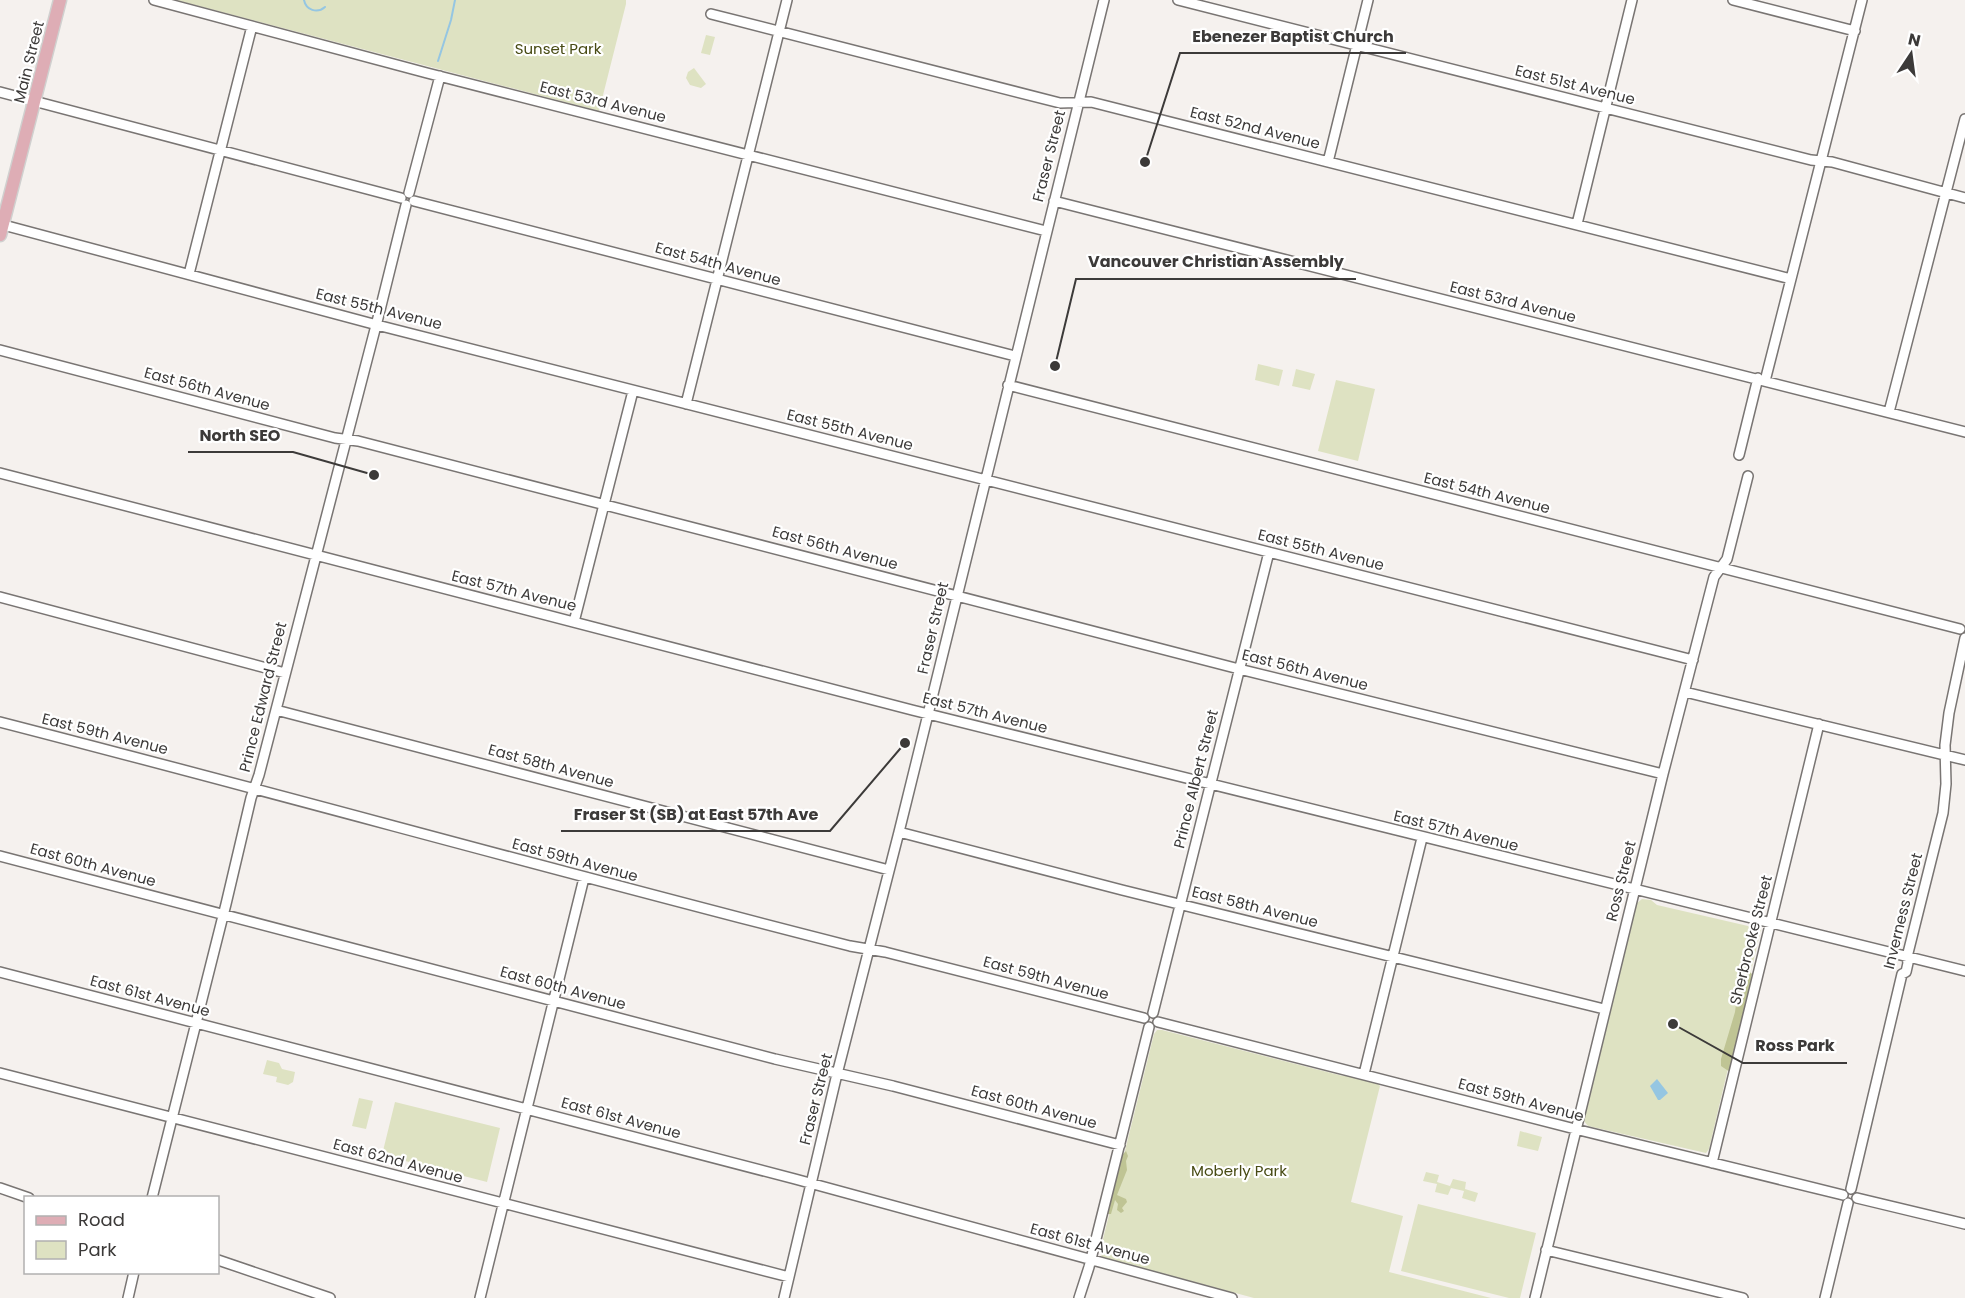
<svg xmlns="http://www.w3.org/2000/svg" width="1965" height="1298" font-family="Poppins,sans-serif">
<style>
.green{fill:#dee2c2}
.forest{fill:#bfc494}
.water{fill:#95c6e2}
.lines{fill:none;stroke-linecap:round;stroke-linejoin:round}
.stream{stroke:#95c6e2;stroke-width:2}
.minor-casing{stroke:#797573;stroke-width:12}
.major-casing{stroke:#d0d0cf;stroke-width:15}
.minor{stroke:#fff;stroke-width:9}
.major{stroke:#deadb5;stroke-width:12}
.labels{text-anchor:middle;stroke-width:4.5;stroke-linejoin:round;paint-order:stroke}
.park-label{font-size:15px;fill:#484b14;stroke:#fff}
.street-label{font-size:15px;fill:#3c3a39;stroke:#fff}
.leader{fill:none;stroke:#3c3a39;stroke-width:2}
.callout-dot{fill:#3c3a39;stroke:#fff;stroke-width:2}
.callout-label{font-size:16px;text-anchor:middle;font-weight:bold;fill:#3c3a39;stroke:#fff;stroke-width:4.5;stroke-linejoin:round;paint-order:stroke}
</style>
<rect width="100%" height="100%" fill="#f5f1ee"/>
<path class="green" d="M176 0H626V4L599 111Z
M706 35 715 37 710 55 701 53Z
M694 68 706 84 701 88 690 85 686 78 688 72Z
M1258 364 1283 370 1279 386 1255 380Z
M1296 369 1315 374 1310 390 1292 386Z
M1336 380 1375 389 1358 461 1318 451Z
M1642 899 1651 900 1657 905 1761 929 1709 1149 1706 1153 1588 1126 1584 1121 1637 903Z
M1157 1030H1162L1343 1076 1346 1075 1377 1083 1380 1086 1351 1202 1403 1216 1389 1272 1491 1298H1254L1102 1257 1100 1251 1154 1034Z
M267 1060 279 1063 282 1069 295 1072 293 1082 288 1085 276 1082 277 1077 263 1074Z
M359 1098 373 1101 366 1129 352 1126Z
M395 1102 500 1128 487 1182 382 1155Z
M1520 1131 1542 1137 1538 1151 1517 1146Z
M1426 1172 1439 1175 1437 1182 1450 1186 1453 1179 1466 1182 1465 1189 1478 1193 1475 1202 1462 1198 1464 1191 1451 1188 1448 1195 1435 1192 1437 1184 1423 1181Z
M1418 1204 1536 1233 1520 1298H1509L1401 1271Z"/>
<path class="forest" d="M1744 970H1748L1752 974 1751 978 1754 982 1730 1072 1721 1066V1059L1735 1012 1740 975Z
M1126 1151 1128 1156 1126 1161 1127 1170 1117 1195 1126 1199 1127 1202 1122 1208 1124 1211 1121 1213 1117 1210 1118 1204 1115 1200 1111 1214H1108L1107 1201 1112 1196 1110 1192 1120 1157Z"/>
<path class="water" d="M1657 1079 1668 1093 1660 1100H1658L1650 1086Z"/>
<g class="lines">
<path class="stream" d="M304 0C306 10 317 14 325 7
M438 61 451 20 455 0"/>
<defs>
<path id="minor" d="M154 0 427 73 1046 231
M1178 0 1811 160 1832 162 1965 198
M1733 0 1855 31
M711 14 1060 103 1091 102 1791 279
M0 92 401 198
M1328 162 1368 0
M409 193 440 76
M414 201 1015 356
M1054 201 1965 432
M0 224 377 325 1693 660
M1577 224 1632 0
M189 274 252 26
M0 350 335 438 358 441 1239 669 1663 774
M1765 381 1862 0
M1008 385 1960 629
M686 404 787 0
M1889 412 1965 119
M1739 455 1758 378
M0 473 912 710 1965 971
M0 597 285 673
M574 622 633 391
M1685 692 1965 760
M276 710 889 870
M0 722C284 795 566 874 850 946L885 952 1144 1018
M899 832 1122 890 1604 1009
M0 856 775 1059 893 1086 1120 1145
M0 972 795 1179 1232 1298
M1153 1013 1269 552
M1158 1022 1575 1129 1843 1195
M0 1073 789 1277
M1364 1074 1422 838
M1712 1163 1819 724
M0 1188 29 1198
M1851 1189 1902 974 1906 972 1908 963 1907 957 1943 813 1946 784 1945 745 1949 713 1965 638
M152 1198 226 904 251 798 259 775 379 314 406 205
M1857 1198 1965 1224
M1546 1250 1743 1298
M218 1260 330 1298
M128 1298 134 1272
M480 1298 584 878
M784 1298 837 1074 899 832 1104 0
M1079 1298 1089 1267 1149 1027
M1535 1298 1663 774 1714 577 1727 559 1748 476
M1825 1298 1848 1203"/>
<path id="major" d="M0 235 60 0"/>
</defs>
<use href="#minor" class="minor-casing"/>
<use href="#major" class="major-casing"/>
<use href="#minor" class="minor"/>
<use href="#major" class="major"/>
</g>
<g class="labels">
<g class="park-label">
<text x="558" y="54">Sunset Park</text>
<text x="1239" y="1176">Moberly Park</text>
</g>
<g class="street-label">
<text transform="translate(29 62) rotate(-76)" y="5">Main Street</text>
<text transform="translate(1575 85) rotate(14)" y="5">East 51st Avenue</text>
<text transform="translate(603 102) rotate(14)" y="5">East 53rd Avenue</text>
<text transform="translate(1255 128) rotate(14)" y="5">East 52nd Avenue</text>
<text transform="translate(1049 156) rotate(-76)" y="5">Fraser Street</text>
<text transform="translate(718 264) rotate(15)" y="5">East 54th Avenue</text>
<text transform="translate(1513 302) rotate(14)" y="5">East 53rd Avenue</text>
<text transform="translate(379 309) rotate(14)" y="5">East 55th Avenue</text>
<text transform="translate(207 389) rotate(15)" y="5">East 56th Avenue</text>
<text transform="translate(850 430) rotate(14)" y="5">East 55th Avenue</text>
<text transform="translate(1487 493) rotate(14)" y="5">East 54th Avenue</text>
<text transform="translate(835 548) rotate(15)" y="5">East 56th Avenue</text>
<text transform="translate(1321 550) rotate(14)" y="5">East 55th Avenue</text>
<text transform="translate(514 591) rotate(14)" y="5">East 57th Avenue</text>
<text transform="translate(933 628) rotate(-77)" y="5">Fraser Street</text>
<text transform="translate(1305 670) rotate(14)" y="5">East 56th Avenue</text>
<text transform="translate(263 697) rotate(-76)" y="5">Prince Edward Street</text>
<text transform="translate(985 713) rotate(14)" y="5">East 57th Avenue</text>
<text transform="translate(105 734) rotate(14)" y="5">East 59th Avenue</text>
<text transform="translate(551 766) rotate(15)" y="5">East 58th Avenue</text>
<text transform="translate(1196 779) rotate(-76)" y="5">Prince Albert Street</text>
<text transform="translate(1456 831) rotate(14)" y="5">East 57th Avenue</text>
<text transform="translate(575 860) rotate(15)" y="5">East 59th Avenue</text>
<text transform="translate(93 865) rotate(15)" y="5">East 60th Avenue</text>
<text transform="translate(1621 881) rotate(-76)" y="5">Ross Street</text>
<text transform="translate(1255 907) rotate(14)" y="5">East 58th Avenue</text>
<text transform="translate(1903 911) rotate(-76)" y="5">Inverness Street</text>
<text transform="translate(1751 940) rotate(-76)" y="5">Sherbrooke Street</text>
<text transform="translate(1046 978) rotate(15)" y="5">East 59th Avenue</text>
<text transform="translate(563 988) rotate(15)" y="5">East 60th Avenue</text>
<text transform="translate(150 996) rotate(15)" y="5">East 61st Avenue</text>
<text transform="translate(816 1099) rotate(-76)" y="5">Fraser Street</text>
<text transform="translate(1521 1100) rotate(15)" y="5">East 59th Avenue</text>
<text transform="translate(1034 1107) rotate(15)" y="5">East 60th Avenue</text>
<text transform="translate(621 1118) rotate(15)" y="5">East 61st Avenue</text>
<text transform="translate(398 1161) rotate(15)" y="5">East 62nd Avenue</text>
<text transform="translate(1090 1244) rotate(15)" y="5">East 61st Avenue</text>
</g>
</g>
<path class="leader" d="M1145 162L1180 53H1406M1055 366L1076 279H1356M374 475L293 452H188M905 743L830 831H561M1673 1024L1743 1063H1847"/>
<g class="callout-dot">
<circle cx="1145" cy="162" r="6"/>
<circle cx="1055" cy="366" r="6"/>
<circle cx="374" cy="475" r="6"/>
<circle cx="905" cy="743" r="6"/>
<circle cx="1673" cy="1024" r="6"/>
</g>
<g class="callout-label">
<text x="1293" y="42">Ebenezer Baptist Church</text>
<text x="1216" y="267">Vancouver Christian Assembly</text>
<text x="240" y="441">North SEO</text>
<text x="696" y="820">Fraser St (SB) at East 57th Ave</text>
<text x="1795" y="1051">Ross Park</text>
</g>
<rect x="24" y="1196" width="195" height="78" fill="#ffffff" stroke="#b1b0b0" stroke-width="1.5"/>
<rect x="36" y="1216" width="30" height="9" fill="#deadb5" stroke="#b1b0b0" stroke-width="1.5"/>
<text x="78" y="1226" font-size="18" fill="#3c3a39">Road</text>
<rect x="36" y="1241" width="30" height="18" fill="#dee2c2" stroke="#b1b0b0" stroke-width="1.5"/>
<text x="78" y="1256" font-size="18" fill="#3c3a39">Park</text>
<g transform="translate(1911 54) rotate(13)" stroke="#ffffff" stroke-width="4.5" paint-order="stroke">
<path d="M0-4.5L10 22L0 15L-10 22Z" fill="#3c3a39"/>
<text y="-9" font-size="16" font-weight="bold" text-anchor="middle" fill="#3c3a39">N</text>
</g>
</svg>
